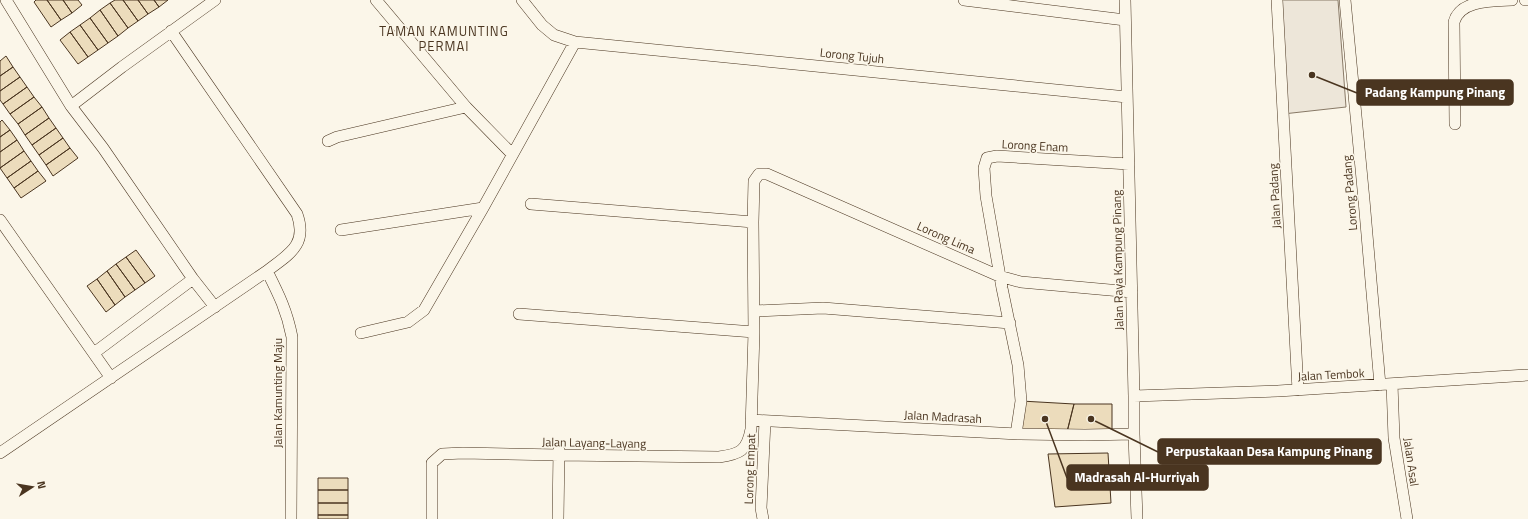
<svg xmlns="http://www.w3.org/2000/svg" width="1528" height="519" font-family="'Titillium Web',sans-serif">
<style>
.green{fill:#ede6d9;stroke:#887966}
.building{fill:#ecdcbc;stroke:#4a3520}
.lines{fill:none;stroke-linecap:round;stroke-linejoin:round}
.street-casing{stroke:#4a3520;stroke-width:12}
.street{stroke:#fbf6e9;stroke-width:11}
.labels{text-anchor:middle;stroke-width:3;stroke-linejoin:round;paint-order:stroke}
.street-label{font-size:12px;fill:#4a3520;stroke:#fbf6e9}
.neighbourhood-label{font-size:13px;letter-spacing:1px;fill:#4a3520;stroke:#fbf6e9}
.leader{fill:none;stroke:#4a3520;stroke-width:1.5}
.callout-dot{fill:#4a3520;stroke:#fbf6e9;stroke-width:1.5}
.callout{fill:#4a3520;stroke:#4a3520;stroke-width:1.5}
.callout-label{font-size:13px;text-anchor:middle;font-weight:bold;fill:#fff}
</style>
<rect width="100%" height="100%" fill="#fbf6e9"/>
<path class="green" d="M1277 0H1338L1346 107 1283 114Z"/>
<path class="building" d="M36 0H47L61 20 51 27 34 2Z
M47 0H63L72 13 61 20Z
M63 0H78L82 5 72 13Z
M115 0H123L138 21 128 28 110 3Z
M123 0H138L148 14 138 21Z
M138 0H154L159 7 148 14Z
M154 0H168L159 7Z
M110 3 128 28 118 36 100 10Z
M100 10 118 36 108 43 90 18Z
M90 18 108 43 98 50 80 25Z
M80 25 98 50 88 57 70 32Z
M70 32 88 57 78 64 60 40Z
M6 56 13 67 0 76V61Z
M13 67 20 77 0 91V76Z
M20 77 27 87 3 104 0 100V91Z
M27 87 34 97 10 114 3 104Z
M34 97 42 107 18 124 10 114Z
M42 107 49 118 25 135 18 124Z
M49 118 56 128 32 145 25 135Z
M2 120 10 130 0 137V122Z
M56 128 63 138 39 155 32 145Z
M10 130 17 140 0 152V137Z
M63 138 70 148 46 165 39 155Z
M17 140 24 151 0 168V152Z
M70 148 78 158 53 176 46 165Z
M24 151 31 161 7 178 0 168Z
M31 161 38 171 14 188 7 178Z
M38 171 46 181 21 198 14 188Z
M136 250 155 276 145 283 126 257Z
M126 257 145 283 135 290 116 264Z
M116 264 135 290 125 297 107 271Z
M107 271 125 297 115 305 97 279Z
M97 279 115 305 106 312 87 286Z
M1021 401 1074 404 1066 436 1020 434Z
M1074 404H1112V435L1066 436Z
M1108 453 1111 503 1055 507 1048 454Z
M318 478H348V490H318Z
M318 490H348V503H318Z
M318 503H348V515H318Z
M318 515H348V519H318Z"/>
<g class="lines">
<defs>
<path id="street" d="M6 0 71 106 103 148 193 279 215 307
M376 0 466 107 512 154
M522 0 542 25 554 35 575 42 1127 97
M964 0 1125 20
M1125 0 1134 396V434L1137 519
M1277 0 1298 390
M1345 0 1364 200 1380 385
M1525 0H1528
M71 106 122 67 215 0
M1455 124 1454 22C1460 0 1491 1 1512 0
M328 141 337 137 466 107
M531 204 753 222
M0 220 111 378
M341 230 483 208
M267 271C279 295 287 311 292 337L291 519
M754 311 823 308 1010 323
M519 314 754 332
M361 333 408 322 424 310 483 208 575 42
M94 353 193 279
M1392 384 1394 438 1407 519
M1134 396 1278 391 1528 375
M751 420 1020 434 1085 435 1134 434
M1016 434 1021 401 1018 365 1002 288 986 196 984 168 987 158 997 156 1129 164
M0 453 267 271C289 254 308 245 297 214L171 31
M432 519V463L442 454 463 453 559 455 719 457C740 454 747 451 751 429L754 332 753 222 754 181 759 174H767L999 276 1021 282 1132 292
M558 519 559 450
M763 519 761 508 765 421"/>
</defs>
<use href="#street" class="street-casing"/>
<use href="#street" class="street"/>
</g>
<g class="labels">
<g class="street-label">
<text transform="translate(852 56) rotate(6)" y="4">Lorong Tujuh</text>
<text transform="translate(1035 146) rotate(3)" y="4">Lorong Enam</text>
<text transform="translate(1350 193) rotate(-95)" y="4">Lorong Padang</text>
<text transform="translate(1275 196) rotate(-93)" y="4">Jalan Padang</text>
<text transform="translate(946 238) rotate(24)" y="4">Lorong Lima</text>
<text transform="translate(1118 260) rotate(-91)" y="4">Jalan Raya Kampung Pinang</text>
<text transform="translate(1331 375) rotate(-3)" y="4">Jalan Tembok</text>
<text transform="translate(278 393) rotate(-90)" y="4">Jalan Kamunting Maju</text>
<text transform="translate(943 417) rotate(3)" y="4">Jalan Madrasah</text>
<text transform="translate(594 443) rotate(1)" y="4">Jalan Layang-Layang</text>
<text transform="translate(1411 462) rotate(82)" y="4">Jalan Asal</text>
<text transform="translate(750 469) rotate(-88)" y="4">Lorong Empat</text>
</g>
<g class="neighbourhood-label">
<text x="444" y="36">TAMAN KAMUNTING<tspan x="444" dy="15">PERMAI</tspan></text>
</g>
</g>
<path class="leader" d="M1312 75L1357 93M1091 419L1158 452M1045 419L1067 478"/>
<g class="callout-dot">
<circle cx="1312" cy="75" r="4"/>
<circle cx="1091" cy="419" r="4"/>
<circle cx="1045" cy="419" r="4"/>
</g>
<g class="callout">
<rect x="1357" y="80" width="156" height="25" rx="4"/>
<rect x="1158" y="439" width="223" height="25" rx="4"/>
<rect x="1067" y="465" width="141" height="25" rx="4"/>
</g>
<g class="callout-label">
<text x="1435" y="97">Padang Kampung Pinang</text>
<text x="1269" y="456">Perpustakaan Desa Kampung Pinang</text>
<text x="1137" y="482">Madrasah Al-Hurriyah</text>
</g>
<g transform="translate(32 487) rotate(78)" stroke="#fbf6e9" stroke-width="3" paint-order="stroke">
<path d="M0-3L7 15L0 10L-7 15Z" fill="#4a3520"/>
<text y="-6" font-size="11" font-weight="bold" text-anchor="middle" fill="#4a3520">N</text>
</g>
</svg>
